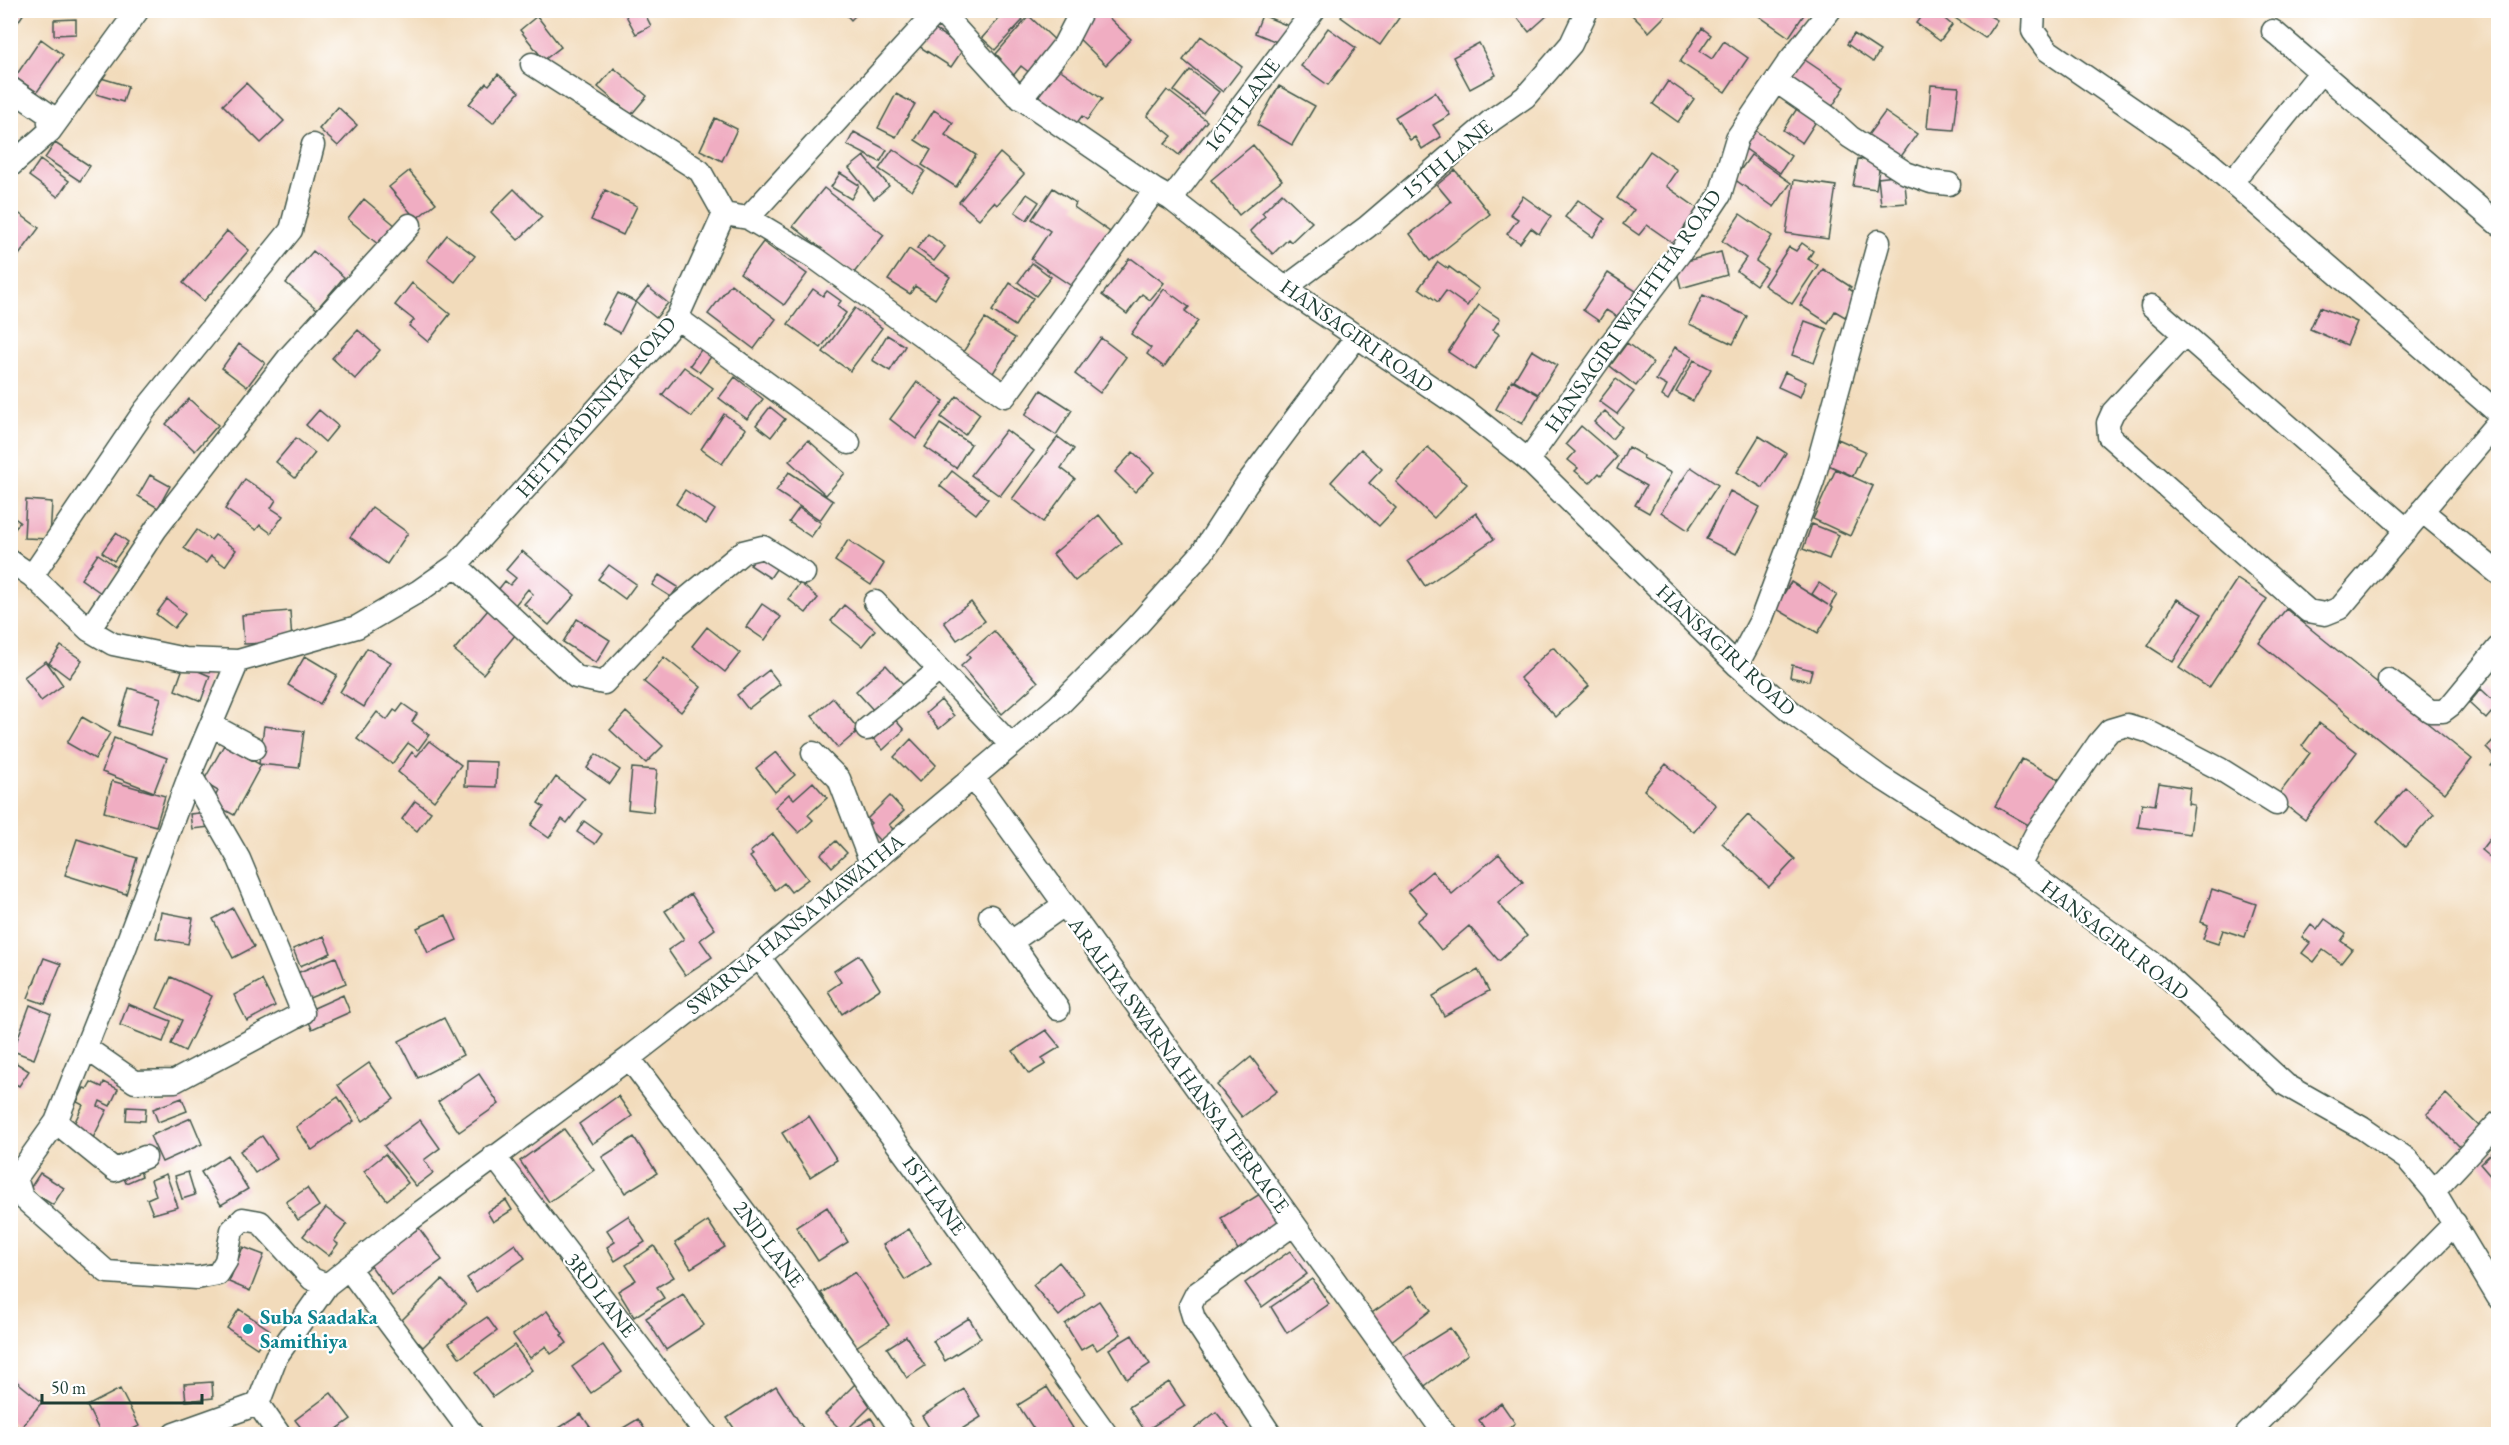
<svg xmlns="http://www.w3.org/2000/svg" width="2509" height="1445" font-family="'EB Garamond',serif">
<style>
.building{fill:#f0adc2}
.lines{fill:none;stroke-linecap:round;stroke-linejoin:round}
.minor-casing{stroke:#3f5548;stroke-width:25}
.minor{stroke:#fff;stroke-width:22}
.culture-dot{fill:#0f9aa8;stroke:#fff;stroke-width:2}
.labels{text-anchor:middle;stroke-width:4.5;stroke-linejoin:round;paint-order:stroke}
.street-label{font-size:21px;fill:#1f3d34;stroke:#fff}
.culture-label{font-size:21px;font-weight:bold;fill:#0d838f;stroke:#fff;text-anchor:start}
</style>
<rect width="100%" height="100%" fill="#fff"/>
<filter id="ink" filterUnits="userSpaceOnUse"><feTurbulence type="fractalNoise" baseFrequency=".0167" numOctaves="2"/><feDisplacementMap in="SourceGraphic" scale="12" xChannelSelector="R" yChannelSelector="G"/><feConvolveMatrix kernelMatrix="1 2 1 2 8 2 1 2 1" color-interpolation-filters="sRGB"/></filter>
<filter id="wash" filterUnits="userSpaceOnUse"><feTurbulence type="fractalNoise" baseFrequency=".008" numOctaves="4" result="noise"/><feDisplacementMap in="SourceGraphic" scale="24" xChannelSelector="R" yChannelSelector="G"/><feGaussianBlur stdDeviation="1.35" result="paint"/><feColorMatrix in="noise" values="0 0 0 0 0 0 0 0 0 0 0 0 0 0 0 0 0 1.4 0 .05"/><feComposite in="paint" operator="in"/></filter>
<g filter="url(#wash)">
<rect width="100%" height="100%" fill="#f2dbbb"/>
<g id="blocks">
<path class="building" d="M10 10H26L12 31 10 30Z
M623 10H643L651 26 636 34Z
M842 10H861L851 20Z
M1007 10H1013L1023 20 995 50 982 38Z
M1095 10H1101L1131 39 1106 65 1074 34Z
M1346 10H1388L1399 18 1380 45 1341 17Z
M1511 10H1544L1548 15 1529 32Z
M1627 10H1668L1669 12 1649 32Z
M1763 10H1807L1789 37 1759 16Z
M1926 10H1934L1952 25 1940 41 1916 23Z
M1943 10H1990L1988 15 1997 20 1985 38Z
M1262 15 1291 27 1284 45 1255 33Z
M537 16 561 47 544 60 520 30Z
M1029 16 1058 43 1031 74 1021 66 1013 76 998 63 1001 59 996 54Z
M76 19V34L54 35V20Z
M929 26 964 48 951 67 917 45Z
M1328 28 1356 48 1328 85 1301 66Z
M1702 28 1711 35 1700 51 1712 59 1724 41 1748 58 1725 92 1680 62Z
M1854 34 1880 51 1873 62 1847 44Z
M1201 36 1242 67 1223 92 1183 60Z
M41 39 63 55 37 92 15 77Z
M1479 43 1496 75 1470 89 1453 57Z
M1802 58 1845 87 1830 110 1787 81Z
M1055 66 1102 99 1087 120 1082 116 1076 124 1028 99Z
M614 68 647 96 631 115 598 87Z
M1190 70 1219 92 1203 113 1174 91Z
M498 74 519 92 493 123 469 104 486 83 489 85Z
M101 78 128 86 123 102 96 94Z
M1668 81 1694 99 1678 122 1653 104Z
M246 83 284 121 261 143 223 105Z
M1931 85 1959 87 1954 130 1927 128Z
M1279 86 1315 106 1292 145 1257 125Z
M1167 90 1207 121 1179 155 1165 144 1172 136 1147 116Z
M1435 92 1450 115 1433 125 1441 137 1422 149 1415 137 1410 140 1395 117Z
M896 94 915 104 896 137 878 128Z
M338 107 357 125 338 146 319 129Z
M1798 107 1817 120 1802 143 1783 130Z
M934 110 953 123 945 135 976 155 956 187 922 165 931 150 915 140Z
M1885 112 1917 134 1900 158 1868 135Z
M715 118 737 129 722 161 700 150Z
M1749 126 1791 156 1780 173 1737 143Z
M854 132 887 150 880 162 847 145Z
M55 143 90 166 80 181 45 158Z
M1253 145 1282 180 1239 215 1211 180Z
M893 149 925 171 912 191 879 169Z
M1650 151 1677 170 1666 186 1700 210 1676 245 1647 225 1639 235 1623 224 1634 210 1617 198Z
M1000 153 1024 174 997 205 994 202 979 219 959 202Z
M1751 155 1791 183 1774 207 1734 179Z
M864 156 889 186 874 199 849 168Z
M1858 159 1880 163 1876 189 1853 186Z
M40 160 69 181 58 197 29 176Z
M1455 170 1490 214 1430 261 1410 234 1451 202 1437 185Z
M409 171 436 203 416 219 389 187Z
M840 173 859 185 851 199 831 187Z
M1904 175 1907 203 1881 205 1878 178Z
M1794 180 1836 186 1828 239 1786 233Z
M824 188 884 235 853 274 793 226Z
M1053 188 1076 203 1074 207 1110 232 1073 287 1031 259 1050 231 1032 219Z
M514 189 542 217 518 240 491 212Z
M605 190 637 206 623 235 591 220Z
M1282 193 1312 222 1291 242 1288 239 1273 254 1250 231 1265 216 1262 213Z
M1027 194 1039 202 1027 220 1015 212Z
M1523 196 1551 216 1539 234 1531 228 1520 243 1507 234 1518 219 1510 214Z
M364 199 396 226 380 246 348 219Z
M1578 200 1605 219 1593 237 1565 217Z
M10 207 39 228 19 255 10 249Z
M1740 214 1772 236 1756 261 1767 269 1756 285 1737 271 1746 258 1722 241Z
M227 231 249 250 204 301 183 283Z
M928 234 945 247 934 261 917 248Z
M447 235 475 256 455 282 427 260Z
M763 242 807 274 784 305 740 273Z
M1802 243 1813 251 1808 259 1818 265 1792 304 1764 285 1789 247 1796 251Z
M909 249 950 277 935 299 915 286 910 294 888 280Z
M313 251 344 277 317 309 286 283Z
M1721 252 1727 275 1681 288 1675 264Z
M1129 259H1132L1164 283 1150 300 1142 294 1127 314 1102 295Z
M1438 262 1448 269 1449 267 1479 289 1467 306 1446 291 1438 302 1419 288Z
M1032 263 1051 277 1036 296 1018 282Z
M1823 269 1851 287 1849 289 1859 295 1845 317 1835 311 1828 323 1800 305Z
M1608 273 1639 293 1621 319 1606 310 1599 321 1583 310Z
M412 283 450 314 428 342 409 326 414 320 395 305Z
M1010 283 1033 298 1015 326 992 311Z
M731 284 776 319 754 349 708 314Z
M648 287 668 303 656 318 636 302Z
M813 289 823 296 827 291 841 301 837 306 846 313 821 348 788 324Z
M1164 289 1189 307 1185 311 1198 321 1164 367 1147 354 1151 348 1131 334Z
M618 293 636 302 620 333 602 323Z
M1703 295 1747 316 1733 344 1689 324Z
M1479 305 1500 319 1493 330 1499 334 1475 370 1448 352Z
M2320 307 2357 322 2347 345 2310 329Z
M855 308 882 328 850 371 823 352Z
M985 319 1015 338 990 378 959 358Z
M1805 321 1827 329 1814 363 1792 355Z
M358 330 380 350 355 379 332 358Z
M887 335 905 346 890 371 872 360Z
M1101 338 1126 357 1100 393 1075 374Z
M1627 343 1653 363 1636 386 1610 366Z
M239 344 265 363 247 387 222 368Z
M703 347 713 354 700 372 690 365Z
M1675 347 1692 357 1668 400 1662 396 1667 386 1656 380Z
M1532 350 1557 365 1538 394 1514 380Z
M1694 360 1711 369 1693 401 1676 392Z
M684 367 713 388 692 417 662 395Z
M1785 372 1806 382 1800 397 1778 387Z
M735 377 763 399 747 419 719 398Z
M1616 379 1634 392 1617 414 1599 401Z
M1512 380 1539 395 1522 424 1496 409Z
M917 382 944 401 916 439 890 419Z
M1041 390 1072 410 1056 435 1025 415Z
M957 396 980 414 965 435 941 417Z
M189 399 218 425 195 451 166 424Z
M770 407 785 419 771 437 756 425Z
M319 410 338 426 325 442 306 425Z
M1605 411 1622 427 1612 439 1594 422Z
M724 414 746 429 722 464 701 449Z
M940 424 971 444 956 468 925 447Z
M1581 426 1617 457 1601 475 1599 473 1590 483 1575 471 1578 468 1568 460 1575 452 1566 444Z
M1006 430 1034 451 1000 496 971 475Z
M1759 436 1786 453 1763 488 1737 472Z
M1058 437 1074 449 1061 468 1075 479 1043 522 1012 499Z
M296 438 315 453 295 478 276 462Z
M1838 439 1865 451 1853 476 1826 464Z
M808 440 845 473 826 495 789 461Z
M1428 447 1467 484 1434 518 1396 482Z
M1628 447 1644 456 1643 458 1671 473 1649 513 1635 505 1646 486 1617 469Z
M1361 449 1382 469 1369 483 1396 508 1379 526 1331 482Z
M1133 452 1154 472 1135 492 1115 472Z
M1691 467 1718 485 1688 530 1661 512Z
M1836 469 1873 486 1850 536 1813 519Z
M952 471 988 499 976 514 940 486Z
M789 472 833 501 820 520 776 491Z
M150 475 170 486 158 508 138 496Z
M245 479 276 500 271 508 283 516 271 533 260 525 256 530 225 509Z
M685 490 715 510 706 524 676 504Z
M1730 491 1760 507 1736 554 1706 539Z
M26 500 52 502 50 539 24 538Z
M372 507 408 533 387 564 350 537Z
M799 508 821 523 811 537 789 522Z
M1476 513 1494 539 1425 586 1408 561Z
M10 515 20 522 10 536Z
M1099 515 1122 543 1075 581 1053 554Z
M1812 524 1839 535 1829 559 1803 549Z
M197 530 211 540 215 535 236 550 225 566 211 556 206 563 184 548Z
M116 533 128 542 114 561 102 552Z
M848 540 884 564 871 585 835 561Z
M522 551 575 595 549 625 524 604 533 594 528 589 511 610 494 595 505 581 510 585 516 578 506 570Z
M759 551 779 565 770 578 750 565Z
M98 554 118 568 101 593 81 579Z
M609 565 636 584 625 599 598 579Z
M659 575 678 587 671 597 652 585Z
M2237 579 2267 599 2209 688 2179 668Z
M1791 582 1828 605 1812 594 1819 583 1837 595 1830 606 1833 608 1818 633 1775 608Z
M800 583 818 598 806 613 788 599Z
M167 599 185 614 174 628 156 614Z
M2177 599 2202 614 2173 662 2148 646Z
M971 602 985 621 957 640 944 622Z
M762 604 781 617 765 640 746 627Z
M844 605 875 630 862 646 831 621Z
M2286 609 2472 759 2445 793 2259 643Z
M488 610 516 634 483 674 454 650Z
M290 611 292 642 244 644 242 615Z
M577 619 610 640 596 663 563 642Z
M707 627 740 653 725 672 692 646Z
M994 631 1038 682 1002 714 961 666 970 658 967 654Z
M61 646 82 660 69 678 49 663Z
M1553 647 1589 686 1556 717 1520 678Z
M367 648 391 662 364 707 340 692Z
M305 656 337 675 320 704 288 685Z
M664 657 701 687 681 712 644 682Z
M46 661 63 685 41 701 24 677Z
M184 665 210 676 201 701 175 690Z
M886 665 905 686 875 712 856 691Z
M1792 665 1812 670 1809 681 1790 677Z
M769 670 780 684 748 709 737 695Z
M129 688 161 698 150 735 118 726Z
M2481 689 2498 705 2486 719 2469 703Z
M833 698 859 730 838 748 812 716Z
M941 700 954 716 939 729 926 713Z
M403 704 417 714 412 722 429 735 418 750 408 743 392 764 357 739 377 712 387 720 394 710 397 712Z
M626 712 663 746 646 763 610 730Z
M82 717 110 733 95 759 67 743Z
M893 717 904 730 883 750 871 736Z
M2319 723 2357 752 2305 820 2276 798 2310 753 2302 746Z
M264 726 304 731 299 768 259 764Z
M2498 735V773L2491 766 2497 759 2486 748Z
M114 738 167 758 154 792 102 772Z
M911 739 936 765 919 782 894 757Z
M429 741 461 765 434 801 398 772 412 752 417 756Z
M224 745 261 765 234 815 212 803 218 791 203 782Z
M776 752 795 775 775 792 756 768Z
M596 754 620 770 610 784 587 768Z
M2022 759 2059 779 2032 827 1995 806Z
M466 761 497 762 496 787 465 786Z
M1666 764 1716 805 1694 832 1644 790Z
M632 768 657 770 653 812 628 809Z
M556 777 585 799 567 823 562 819 549 838 531 825 544 807 538 803Z
M112 781 165 796 156 826 104 812Z
M813 782 827 798 808 815 813 820 799 833 775 807 789 794 794 799Z
M2159 783 2190 788 2188 804 2194 805 2190 834 2138 827 2142 803 2155 805Z
M2406 788 2434 814 2405 847 2377 821Z
M890 796 904 811 889 825 894 830 881 842 867 827 871 823 867 819Z
M415 801 431 812 417 831 402 819Z
M208 812 210 827 192 829 190 814Z
M1748 815 1795 859 1769 887 1722 843Z
M584 821 602 834 595 844 577 832Z
M2498 828V864L2481 850Z
M773 834 808 879 791 892 784 883 775 890 750 857 753 855 750 852Z
M77 839 137 858 126 894 65 875Z
M836 841 847 853 832 867 821 854Z
M1499 854 1523 882 1498 903 1527 936 1499 961 1469 926 1441 950 1417 921 1427 913 1408 891 1432 871 1452 894Z
M2212 889 2256 904 2245 937 2223 930 2218 944 2203 939 2208 925 2201 922Z
M691 894 715 929 700 940 712 957 685 975 668 950 684 939 665 911Z
M233 908 254 947 233 958 213 919Z
M161 912 193 918 188 944 156 938Z
M446 915 457 940 428 953 417 928Z
M2325 919 2346 934 2341 941 2352 949 2341 963 2323 950 2314 962 2302 953 2310 943 2302 937 2311 925 2317 930Z
M324 936 331 953 300 966 293 949Z
M859 955 880 989 842 1014 828 991 841 982 834 971Z
M336 957 346 983 307 999 297 973Z
M44 958 61 964 45 1004 28 998Z
M1478 970 1489 991 1444 1016 1433 996Z
M171 977 212 996 185 1051 171 1044 182 1020 157 1008Z
M262 980 275 1006 247 1021 234 995Z
M343 995 350 1012 312 1029 305 1012Z
M128 1004 171 1021 163 1042 120 1025Z
M30 1005 51 1014 34 1059 13 1051Z
M444 1018 463 1055 418 1078 399 1041Z
M1046 1030 1060 1047 1042 1058 1046 1064 1029 1074 1013 1051Z
M1251 1057 1277 1091 1242 1117 1217 1085Z
M10 1059 29 1071 19 1086 10 1081Z
M369 1063 394 1099 363 1121 338 1085Z
M479 1074 499 1104 459 1132 438 1102Z
M91 1082 102 1087 104 1082 118 1089 110 1106 100 1101 98 1106 107 1110 93 1138 72 1128 83 1105 77 1102 84 1088 87 1089Z
M2446 1094 2481 1128 2461 1148 2427 1114Z
M618 1096 632 1116 592 1144 579 1124Z
M338 1097 354 1121 312 1150 296 1127Z
M182 1098 187 1111 158 1122 153 1109Z
M127 1107 146 1108 145 1121 126 1120Z
M809 1116 837 1160 810 1177 782 1133Z
M191 1118 202 1144 162 1162 150 1136Z
M420 1120 440 1148 424 1160 433 1173 416 1186 384 1146Z
M564 1129 594 1170 549 1202 520 1161Z
M262 1136 277 1158 255 1173 240 1151Z
M634 1137 657 1173 625 1193 602 1157Z
M2498 1147V1185L2480 1164Z
M385 1154 408 1183 387 1200 364 1171Z
M227 1155 248 1189 221 1205 201 1172Z
M136 1162 142 1176 126 1183 120 1169Z
M188 1172 195 1195 182 1199 175 1176Z
M40 1173 64 1188 53 1205 29 1190Z
M166 1174 178 1207 153 1214 147 1199 156 1195 151 1180Z
M307 1188 319 1206 298 1220 286 1202Z
M1260 1194 1280 1222 1238 1250 1221 1218Z
M506 1200 512 1210 493 1222 487 1212Z
M827 1207 848 1242 818 1261 796 1227Z
M326 1208 347 1224 334 1241 338 1244 329 1256 303 1236Z
M628 1216 645 1242 615 1261 607 1247 615 1242 607 1230Z
M708 1221 725 1247 691 1268 675 1243Z
M419 1228 442 1260 392 1296 369 1263Z
M909 1229 931 1264 905 1280 883 1245Z
M515 1244 525 1258 476 1292 467 1278Z
M654 1246 674 1277 657 1287 664 1298 634 1317 618 1291 636 1280 626 1265Z
M243 1247 264 1255 250 1291 229 1282Z
M1290 1251 1307 1274 1262 1307 1245 1283Z
M1059 1262 1085 1294 1059 1316 1033 1285Z
M855 1272 889 1325 856 1347 821 1293Z
M1312 1279 1329 1304 1287 1333 1271 1307Z
M442 1280 466 1304 423 1347 399 1323Z
M1412 1285 1431 1310 1390 1342 1369 1315Z
M683 1294 704 1325 666 1350 646 1318Z
M1099 1301 1121 1334 1097 1350 1093 1343 1081 1350 1065 1324Z
M239 1309 270 1330 257 1348 227 1328Z
M547 1311 563 1334 561 1335 567 1343 551 1354 546 1346 530 1358 513 1335Z
M487 1317 497 1331 460 1358 449 1343Z
M969 1318 981 1338 945 1361 933 1341Z
M1450 1328 1468 1354 1422 1388 1402 1358Z
M1132 1335 1150 1364 1127 1379 1109 1349Z
M906 1336 925 1366 907 1378 887 1348Z
M514 1345 532 1370 493 1397 475 1373Z
M603 1345 622 1372 591 1393 572 1367Z
M10 1376 42 1402 20 1429 10 1421Z
M212 1382 213 1398 186 1401 184 1384Z
M1169 1382 1185 1406 1145 1431 1129 1407Z
M855 1384 874 1403 844 1433 825 1414Z
M776 1386 803 1428 793 1434H738L727 1418Z
M1047 1387 1073 1428 1063 1434H1037L1018 1405Z
M120 1389 139 1426 123 1434H101L87 1406Z
M964 1389 981 1417 954 1434H933L922 1416Z
M331 1393 351 1419 330 1434H306L295 1420Z
M1501 1403 1515 1423 1504 1432 1507 1434H1488L1479 1420Z
M1216 1412 1234 1434H1188Z
M581 1414 595 1434H564L559 1428Z
M871 1418 881 1434H845Z
M638 1419 648 1434H613Z"/>
</g>
</g>
<g filter="url(#ink)">
<use href="#blocks" fill-opacity="0" stroke="#3f5548" stroke-width="1.5"/>
<g class="lines">
<defs>
<path id="minor" d="M939 10 1015 94 1155 190 1171 199 1285 288 1465 410 1528 460 1737 665 1795 715 1880 777 2019 866 2154 964 2286 1085 2362 1128 2407 1159 2434 1191 2498 1297
M2034 10 2033 31 2047 50 2205 159 2498 413
M2273 31 2498 224
M532 64 700 171 724 214
M1776 81 1828 117 1850 137 1906 173 1931 182 1949 184
M10 88 48 114 50 131 10 166
M1021 99 1064 45 1082 10
M50 131 138 10
M313 145 291 230 145 410 32 576 89 630 113 644 185 659 238 661 357 627 419 591 456 565 655 345 677 318 724 214 748 218 938 10
M2232 182 2320 73
M1171 199 1314 10
M748 218 815 258 1005 396 1155 190
M1285 288 1367 227 1492 120 1525 97 1571 44 1587 10
M2152 306 2407 530
M677 318 849 443
M2184 335 2113 412 2108 423 2109 436 2308 611 2325 614 2340 608 2498 422
M1528 460 1612 342 1690 240 1720 195 1737 138 1790 60 1830 10
M2422 511 2498 573
M10 561 32 576
M456 565 576 677 604 683 674 609 743 552 763 547 804 573
M875 602 1011 745
M89 630 156 529 290 356 410 225
M238 661 190 774 124 951 56 1122 16 1178 22 1197 107 1272 197 1278 218 1274 226 1261 232 1230 243 1219 260 1222 312 1279 327 1285
M1737 665 1761 620 1813 481 1879 241
M2389 680 2430 711H2443L2451 705 2498 648
M211 725 254 748
M867 729 939 670
M813 753 839 779 871 863
M973 777 1445 1434
M2019 866 2037 832 2098 744 2110 730 2127 725 2147 731 2220 769 2276 804
M990 916 1011 942
M759 957 938 1199 1106 1434
M1058 1009 1011 942 1064 905
M86 1048 135 1082 175 1081 303 1013 239 859 190 774
M629 1058 798 1283 904 1434
M56 1122 115 1170 145 1157
M494 1156 706 1434
M2434 1191 2498 1123
M348 1268 472 1434
M258 1404 279 1434
M174 1434 258 1404 276 1357 327 1285 406 1223 629 1058 759 957 1058 706 1134 629 1202 553 1246 485 1357 336
M1270 1434 1194 1319 1190 1306 1196 1294 1294 1224
M2247 1434 2455 1223"/>
</defs>
<use href="#minor" class="minor-casing"/>
<use href="#minor" class="minor"/>
</g>
</g>
<circle class="culture-dot" cx="248" cy="1329" r="6"/>
<g class="labels">
<g class="street-label">
<text transform="translate(1242 105) rotate(-53)" y="7">16TH LANE</text>
<text transform="translate(1447 159) rotate(-40)" y="7">15TH LANE</text>
<text transform="translate(1633 311) rotate(-55)" y="7">HANSAGIRI WATHTHA ROAD</text>
<text transform="translate(1357 336) rotate(35)" y="7">HANSAGIRI ROAD</text>
<text transform="translate(596 407) rotate(-49)" y="7">HETTIYADENIYA ROAD</text>
<text transform="translate(1726 650) rotate(43)" y="7">HANSAGIRI ROAD</text>
<text transform="translate(795 924) rotate(-39)" y="7">SWARNA HANSA MAWATHA</text>
<text transform="translate(2115 940) rotate(38)" y="7">HANSAGIRI ROAD</text>
<text transform="translate(1179 1065) rotate(54)" y="7">ARALIYA SWARNA HANSA TERRACE</text>
<text transform="translate(934 1195) rotate(54)" y="7">1ST LANE</text>
<text transform="translate(769 1244) rotate(53)" y="7">2ND LANE</text>
<text transform="translate(601 1295) rotate(52)" y="7">3RD LANE</text>
</g>
<g class="culture-label">
<text x="260" y="1324">Suba Saadaka<tspan x="260" dy="24">Samithiya</tspan></text>
</g>
</g>
<rect width="2509" height="1445" fill="none" stroke="#fff" stroke-width="36"/>
<path d="M42 1394v9h160v-9" fill="none" stroke="#1f3d34" stroke-width="3"/>
<text x="51" y="1394" font-size="18" fill="#1f3d34" stroke="#ffffff" stroke-width="4.5" paint-order="stroke">50 m</text>
</svg>
